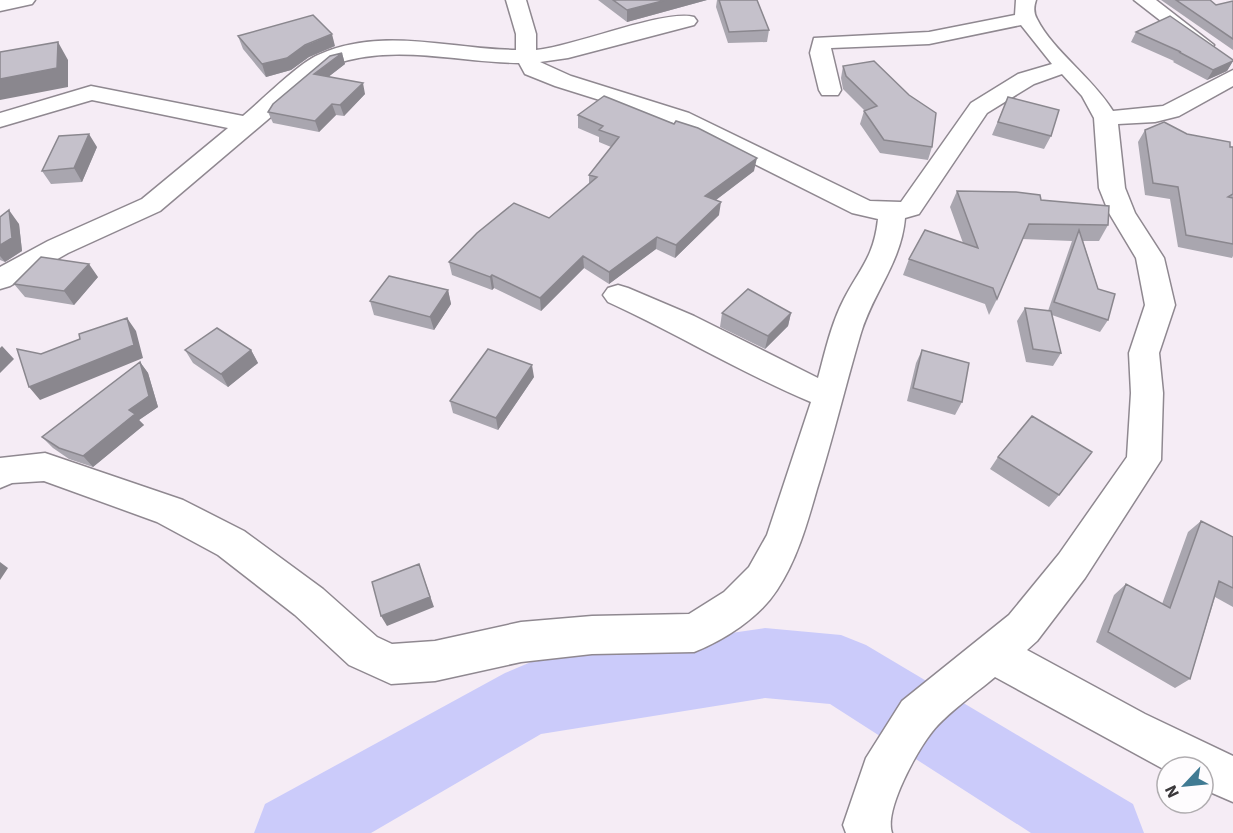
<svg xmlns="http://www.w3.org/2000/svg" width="1233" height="833" font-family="'IBM Plex Sans',sans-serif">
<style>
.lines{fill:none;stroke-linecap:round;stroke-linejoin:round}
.river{fill:#cbcbfa;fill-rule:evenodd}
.minor-casing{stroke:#8f8890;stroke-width:3}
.minor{fill:#fff;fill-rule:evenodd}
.wall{fill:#a9a6af}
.shaded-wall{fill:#8a878e}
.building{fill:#c5c1cb;stroke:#8a878e;stroke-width:1.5}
</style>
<rect width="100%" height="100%" fill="#f5ecf5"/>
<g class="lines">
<path class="river" d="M765 628 841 635 866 645 1133 804 1144 833H1031L830 704 765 698 541 734 371 833H254L265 804 505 673 531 662Z"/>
<defs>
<path id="minor" d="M0 0H35L32 4 0 11Z
M506 0H526L536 34V50C576 46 665 9 694 17L697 21 694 25 568 58 540 62 571 76 689 113 870 201 901 202 971 103 1018 74 1052 64 1021 25 929 44 831 48 841 90 838 95H822L819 90 810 53 814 38 929 32 1015 15 1016 0H1036C1034 6 1033 12 1037 19 1053 51 1092 77 1113 111L1163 106 1233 70V86L1179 116 1155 122 1118 124 1125 188 1135 213 1164 258 1175 305 1159 353 1163 393 1161 460 1085 578 1037 641 1027 650 1145 714 1233 756V802L1203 789V767H1167V771L995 677C976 693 947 713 932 732 917 751 884 810 892 833H846L843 825 866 758 902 701 1009 615 1059 554 1127 457 1131 393 1129 353 1145 305 1136 258 1109 213 1099 188 1094 118 1082 96 1062 74 1034 84 987 113 919 214 905 218C901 264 872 293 860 336 845 387 833 438 817 489 807 524 797 560 777 590 759 618 724 640 694 652L592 654 521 662 435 681 391 684 349 665 295 615 218 555 157 522 44 481 12 483 0 488V458L45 453 183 500 244 531 323 589 377 637 392 644 435 641 521 622 592 616 689 614 724 592 749 567 767 535 811 402C741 373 676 333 608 302L603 295 608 288 618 285 628 288 694 316 818 378C825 352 831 324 844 299 860 268 874 257 878 219L852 213 673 123 555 86 525 74 519 63C455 62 394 43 332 65L160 211 68 253 10 286 0 289V267L48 241 142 199 228 128 92 100 0 127V113L91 86 243 116C261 101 299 63 318 55 381 26 450 49 516 50V34Z
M1134 0H1156L1214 45 1211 49H1197Z"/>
</defs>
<use href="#minor" class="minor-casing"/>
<use href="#minor" class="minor"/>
</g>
<path class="wall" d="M598 0H707L627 22Z
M717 0H757L769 30 767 42 728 43 716 7Z
M1161 0H1210L1216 5 1233 1V50Z
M1136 32 1233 61 1227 71 1207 80 1173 62 1174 61 1131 42Z
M238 36 335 46 309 57 291 70 266 77 243 49Z
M342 53 345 64 328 77 365 94 344 116 336 115 319 132 273 123 268 112Z
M843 66 932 147 928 160 880 153 860 124 864 111H865L843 89 841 78Z
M1008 97 1051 136 1044 149 992 135Z
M578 115 754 171 716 200 719 215 675 258 656 249 609 284 584 268 541 311 494 288 492 290 452 275 449 262 549 218 589 184V175L611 147 599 142V137L578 128Z
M1145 130 1187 134 1233 147V256L1232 258 1178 247 1170 199 1145 195 1138 142Z
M97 147 82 182 51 184 42 171Z
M957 191 1041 200 1108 225 1099 241H1083L1108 320 1100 332 1052 315 1061 353 1053 366 1026 362 1017 321 1025 308 1048 311 1072 241 1022 239 997 299 989 315 985 304 903 275 909 259 963 243 950 207Z
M0 217 19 224 22 251 5 262 0 260Z
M98 277 74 305 25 297 14 284Z
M448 290 451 304 434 330 374 315 370 301Z
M722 313H791L788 326 765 349 720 327Z
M185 350H251L258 363 228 387 193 363Z
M922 350 962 402 955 415 907 401 916 363Z
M140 362 148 373 158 407 139 420 144 425 93 467 69 459 53 448 42 437Z
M534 377 498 430 453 413 450 401Z
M998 457 1059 495 1049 507 990 469Z
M1201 521 1233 537V607L1215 597 1190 679 1175 688 1096 642 1114 595 1126 584 1162 604 1188 532Z"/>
<path class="shaded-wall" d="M666 0H707L627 22V10Z
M332 34 335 46 309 57 291 70 266 77 262 64Z
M58 42 68 60V87L0 100V79Z
M342 53 345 64 318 85 314 74Z
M1233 61 1227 71 1207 80 1213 70Z
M363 83 365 94 344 116 340 105Z
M332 104 336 115 319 132 315 121Z
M89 134 97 147 82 182 74 168Z
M757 158 754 171 704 209 705 196Z
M721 202 719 215 675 258 676 245Z
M9 210 19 224 22 251 5 262 0 256V245Z
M657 237 656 249 609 284V272Z
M583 256 584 268 541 311 540 298Z
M89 264 98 277 74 305 64 291Z
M492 275 494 288 492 290 490 277Z
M448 290 451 304 434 330 430 317Z
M791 313 788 326 765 349 768 336Z
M127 318 136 331 143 358 40 400 29 387Z
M2 346 14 359 0 373V348Z
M251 350 258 363 228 387 221 374Z
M140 362 148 373 158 407 139 420 144 425 93 467 83 456Z
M532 365 534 377 498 430 496 418Z
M0 562 8 568 0 580Z
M419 564 434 607 387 626 381 616Z"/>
<path class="building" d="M613 0H666L627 10Z
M719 0H757L769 30 729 32Z
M1176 0H1210L1216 5 1233 1V39Z
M313 15 332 34 305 45 287 58 262 64 238 36Z
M1170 16 1233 60V61L1213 70 1179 52H1181L1136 32Z
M58 42 57 68 0 79V52Z
M342 53 314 74 363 83 340 105 332 104 315 121 268 112 273 104 330 56Z
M874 61 909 95 936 113 932 147 884 140 864 111 877 106 846 76 843 66Z
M604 96 674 124 676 121 698 128 757 158 705 196 721 202 676 245 657 237 609 272 583 256 540 298 492 275 490 277 449 262 477 233 514 203 549 218 597 177 589 175 619 137 599 130 603 126 578 115Z
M1008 97 1059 110 1051 136 998 122Z
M1164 122 1187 134 1230 142V147H1233V194L1228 197 1233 198V244L1186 235 1178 187 1153 183 1145 130Z
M89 134 74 168 42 171 59 136Z
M957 191 1016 192 1040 195 1041 200 1109 206 1108 225 1029 224 997 299 993 288 909 259 925 230 978 248Z
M9 210 12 238 0 245V217Z
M1079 230 1098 289 1115 294 1108 320 1054 302Z
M41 257 89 264 64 291 14 284Z
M389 276 448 290 430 317 370 301Z
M748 289 791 313 768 336 722 313Z
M1025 308 1051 311 1061 353 1033 349Z
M127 318 134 345 29 387 17 349 41 354 80 339 79 334Z
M217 328 251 350 221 374 185 350Z
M488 349 532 365 496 418 450 401Z
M922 350 969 363 962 402 913 388Z
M140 362 149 396 129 410 135 414 83 456 59 448 42 437Z
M1032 416 1092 452 1059 495 998 457Z
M1201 521 1233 537V588L1219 581 1190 679 1108 632 1126 584 1170 608Z
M419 564 430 597 381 616 372 582Z"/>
<g transform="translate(1185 785) rotate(244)"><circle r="28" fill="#fefcfe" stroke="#b0adb0" stroke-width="1.5"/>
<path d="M0-4.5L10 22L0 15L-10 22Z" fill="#407a93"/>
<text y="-9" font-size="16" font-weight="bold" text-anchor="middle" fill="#3a373a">N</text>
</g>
</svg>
